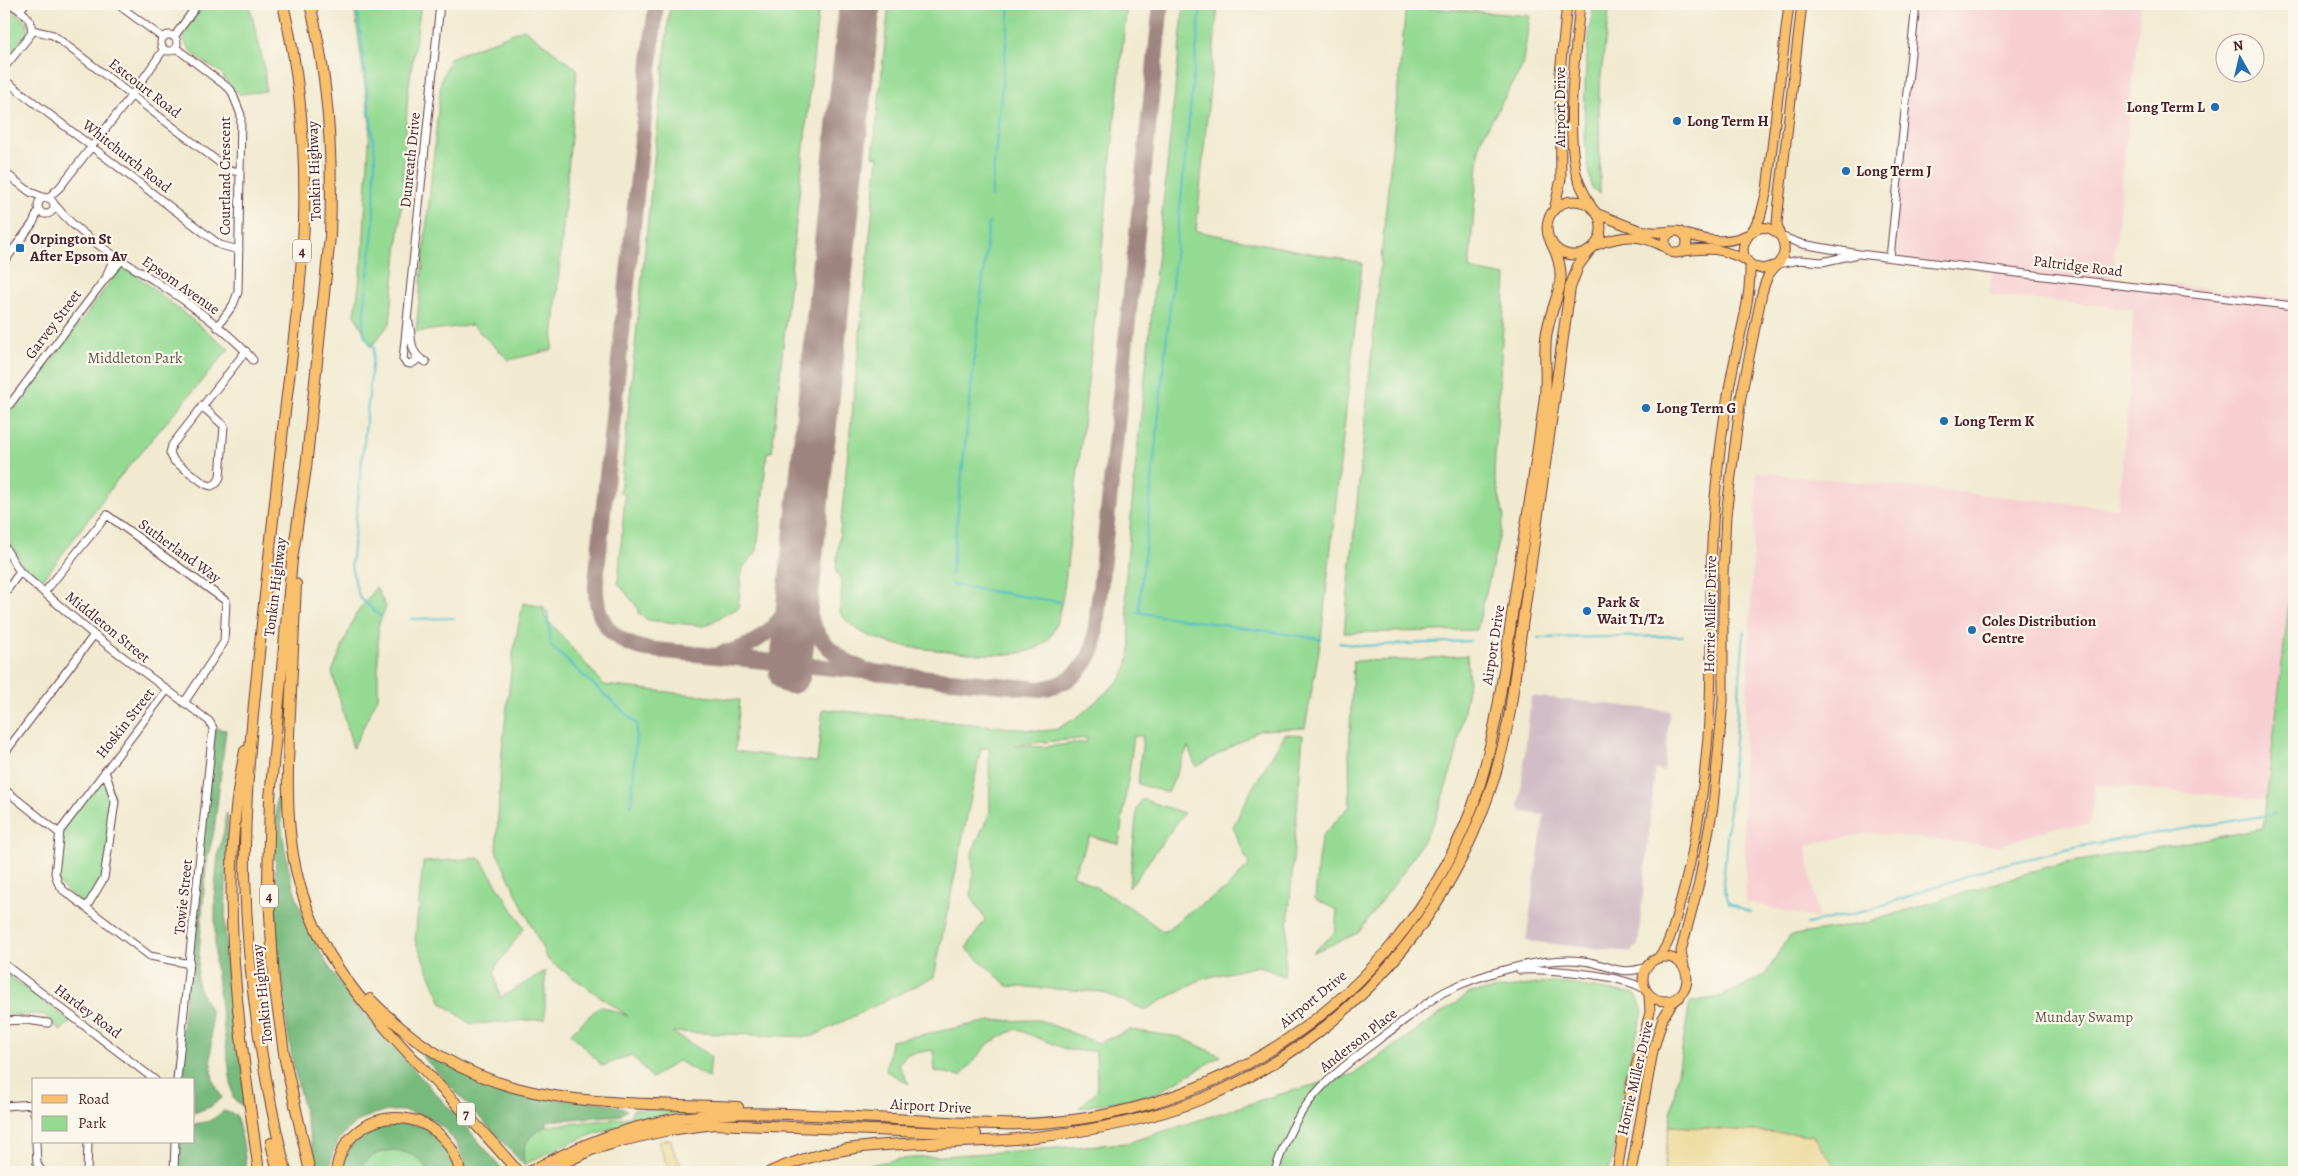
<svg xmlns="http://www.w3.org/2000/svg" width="2298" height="1176" font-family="Alegreya,serif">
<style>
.built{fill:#f7cfd2}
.industrial{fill:#d2bdc6}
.green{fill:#94da93;stroke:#6f7c5f;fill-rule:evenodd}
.forest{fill:#77ba7d;stroke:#606c54}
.sand{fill:#eeda9e;stroke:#9c7c64}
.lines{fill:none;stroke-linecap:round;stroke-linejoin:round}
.stream{stroke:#50bcca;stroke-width:2}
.taxiway{stroke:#9e847e;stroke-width:16}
.runway{stroke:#9e847e;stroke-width:42}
.minor-casing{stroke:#633d44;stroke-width:9}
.major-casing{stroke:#633d44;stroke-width:11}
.highway-casing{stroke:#633d44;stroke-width:12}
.minor{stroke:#fff;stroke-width:7}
.major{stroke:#f8bf6c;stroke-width:9}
.highway{stroke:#f8bf6c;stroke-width:10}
.poi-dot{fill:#1f6fb2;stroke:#fbf7ec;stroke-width:2}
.labels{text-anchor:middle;stroke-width:4.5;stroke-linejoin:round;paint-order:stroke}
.shield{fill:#fbf7ec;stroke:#7f6065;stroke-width:1}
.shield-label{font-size:14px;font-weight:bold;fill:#4a1f2b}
.street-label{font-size:15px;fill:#4a1f2b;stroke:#fbf7ec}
.poi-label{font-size:15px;font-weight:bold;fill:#4a1f2b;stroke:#fbf7ec;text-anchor:start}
.park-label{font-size:15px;fill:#60574a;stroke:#fbf7ec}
</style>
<rect width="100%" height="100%" fill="#fbf7ec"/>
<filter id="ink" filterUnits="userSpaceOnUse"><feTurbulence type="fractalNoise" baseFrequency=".02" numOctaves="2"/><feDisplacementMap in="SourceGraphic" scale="10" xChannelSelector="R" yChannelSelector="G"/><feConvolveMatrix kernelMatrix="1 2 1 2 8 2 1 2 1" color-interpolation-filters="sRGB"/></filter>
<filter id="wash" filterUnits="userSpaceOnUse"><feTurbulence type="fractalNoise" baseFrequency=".0096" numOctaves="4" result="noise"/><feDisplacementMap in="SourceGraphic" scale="20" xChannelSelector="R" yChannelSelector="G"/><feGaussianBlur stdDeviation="1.12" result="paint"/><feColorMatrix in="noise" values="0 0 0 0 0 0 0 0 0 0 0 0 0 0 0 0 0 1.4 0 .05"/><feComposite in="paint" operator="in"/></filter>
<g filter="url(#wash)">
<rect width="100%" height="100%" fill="#f1ead0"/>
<path class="built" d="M1916 4H2141L2112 278 2294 299V559L2266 800 2095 784 2090 825 2054 827 1999 846 1869 833 1806 845 1818 919 1746 902 1743 775 1757 472 2118 508 2130 387 2133 309 1989 295 1992 270 1890 258Z"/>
<path class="industrial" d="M1531 696 1670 711 1664 771 1655 770 1638 945 1631 952 1526 941 1544 815 1522 812 1519 807Z"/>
<path class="green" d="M4 4 27 22 28 31 4 64Z
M204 4H249L264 65 266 91 239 94 224 79 223 74C211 66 180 51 185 34 188 23 198 13 204 4Z
M354 4H421L408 91 401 211 390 323 371 347 355 315 363 253 370 124Z
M670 4H819L772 452H767L757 551 742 569 738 608 704 626 648 620 638 613V608L618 583 625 495 620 493Z
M889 4H1127C1109 172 1094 341 1073 510 1069 539 1065 616 1050 637 1032 663 975 653 947 651 912 648 862 644 840 613L842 583 836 570 878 157 873 156Z
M1184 4H1218L1196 231 1362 263 1321 639 1305 728 1260 730 1196 767 1188 747 1168 793 1138 784 1143 736H1134L1119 844 1090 836 1073 874 1131 908 1164 932 1189 912 1225 890 1249 865 1233 827 1252 789 1285 734 1303 735 1284 976 1258 966 1201 979 1145 1010 1102 992 1008 986 966 948 985 920 971 895 973 876 972 852 990 812 989 748H981L934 977 811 1037 672 1032 711 1056 709 1078 678 1061 652 1078 632 1055 602 1066 571 1033 600 1006 628 1016 548 960 496 851 502 750 513 654 523 603 544 607V616L604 685 740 700 735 751 817 762 823 709 1043 731 1057 729 1079 716 1121 679 1127 667 1131 648 1125 585 1134 481ZM1088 738 1086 742 1043 747 1013 745Z
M1593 4H1610L1599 91 1600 194 1592 188C1579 128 1585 65 1593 4Z
M1406 6 1530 16 1522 67 1480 141 1469 269 1506 276 1494 473 1504 517 1477 630 1344 633Z
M524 29 577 69 552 350 509 360 472 325 416 332 441 81 450 58Z
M123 265 229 349 118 479 43 580 25 569 4 530V413L17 407Z
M2294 559V1172H1839L1813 1135 1669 1126 1690 1002 1720 997 1765 975 1789 936 1866 923 2050 866 2263 829Z
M376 587 386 607 378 626V697L353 748 332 672 355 616Z
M1467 655 1469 682 1456 755 1435 820 1407 867 1358 933 1312 953 1335 933 1337 910 1315 899 1318 860 1322 836 1350 806 1349 754 1353 661 1411 660Z
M105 771 114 795 104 878 86 908 58 883 59 833Z
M1142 799 1184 813 1129 888 1137 809Z
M480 858 524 928 494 970 500 998 545 971V1019L471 1024 442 1003 415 940 423 862Z
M4 972 71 1022 60 1031 44 1014 4 1015Z
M1552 982 1636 994 1643 1011 1625 1078 1609 1172H851L853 1168 900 1159 1127 1143 1277 1095 1354 1074 1470 993Z
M1039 1020 1098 1043 1130 1030 1180 1037 1221 1056 1155 1094 1079 1108 1097 1090 1096 1051 1068 1050 1016 1029 989 1043 961 1076 935 1071 933 1050 908 1054 898 1064 909 1084 886 1071 891 1041 990 1021Z
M653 1106 685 1107 686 1112C629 1121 575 1137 524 1165 521 1145 529 1133 547 1126L624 1118 630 1116 633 1110 652 1109Z
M392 1150C408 1151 421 1157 429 1172H358C365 1157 376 1153 392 1150Z"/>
<path class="forest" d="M213 728 226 730 214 831 206 865 197 979 198 987 211 1012V1063L213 1081 222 1098 210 1107 194 1113V1080H177Z
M276 799 280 800C282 860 298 919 331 970 347 995 367 1016 386 1038 425 1083 467 1126 505 1172H466C451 1083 330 1098 330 1172H318L292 1059 284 1008 286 1002 275 928Z
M226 813 228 815 225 926 228 967 250 1120 243 1107 233 1098 215 962V887L218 854 224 831Z
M424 1052C458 1071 493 1089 531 1096 563 1102 597 1097 627 1110L621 1115 547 1121V1126C529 1133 521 1145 524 1165L421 1055Z
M224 1111 236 1115 243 1143 247 1172H174L175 1142H194V1124L210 1121Z
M391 1120 424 1127 446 1146 456 1172H429C414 1144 372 1142 358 1172H341C348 1140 362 1131 391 1120Z"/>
<path class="sand" d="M1669 1126 1813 1135 1839 1172H1664Z
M670 1139 676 1156 686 1172H670L658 1142Z"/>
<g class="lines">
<path class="stream" d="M357 4 375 153 374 220 363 322 365 337 374 346 351 566 359 597 381 617
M991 197 1010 4
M951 576 989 222
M951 585 1060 602
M547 611 551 646 637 724 631 807
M1135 612 1321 639
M1141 613 1139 607 1201 4
M411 619 454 618
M1744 632 1723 884 1729 903 1750 912
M1538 638 1683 636
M1339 643 1363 646 1470 641
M1807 924 1870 910 1988 868 2092 844 2275 814"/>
<path class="taxiway" d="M656 4 596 581C594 618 609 641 646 649L1040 689C1067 685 1084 672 1094 646L1161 4
M801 573C803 615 818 651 861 668
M722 653C762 647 789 617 799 580"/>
<path class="runway" d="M790 673 860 4"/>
</g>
</g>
<g filter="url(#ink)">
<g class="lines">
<defs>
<path id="minor" d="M117 4 163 38
M20 10 25 4
M32 30 53 35 229 170 240 172
M161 43a8 8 0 1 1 16 0a8 8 0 1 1-16 0Z
M174 37 198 4
M176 48 231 90 241 115 238 292 233 305 217 327
M4 68 31 34C34 18 22 12 11 4
M4 76 6 81 220 245 239 250
M4 172 30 192 45 198
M38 206a8 8 0 1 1 16 0a8 8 0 1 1-16 0Z
M48 198 60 187 132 95 164 49
M55 205C81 238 120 259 155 281 185 300 231 333 253 360
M1780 236 1802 244 1859 254 2294 306
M1890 258 1916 4
M4 262 33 223 39 209
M1777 264 1800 260 1822 262 1854 255
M107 274 115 256
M409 323C413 340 408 353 426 362
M416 356V361L411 364 406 363 403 359 440 4
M202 406 224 426 220 477 217 483 211 486 205 484 174 461 170 453 172 445 246 351
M4 407 10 404 105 279 122 260
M4 546 20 572 94 635 209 721 213 728 177 1080
M44 593 107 515 226 601 224 642 184 703
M4 594 20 572
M167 690 60 831 55 873 58 883 63 890 150 956 190 964
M4 754 94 635
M4 789 59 833
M86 908 104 878 115 802 105 771
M4 964 155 1080
M1520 970C1549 969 1622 974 1646 990
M4 1021 26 1020 48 1023
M33 1104 34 1113
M4 1106 34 1104
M36 1142 37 1164 42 1172
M87 1172 88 1142
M174 1172 175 1142
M1275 1172C1295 1102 1327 1079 1382 1037 1403 1022 1422 1005 1444 992 1480 974 1543 956 1583 961 1611 964 1616 977 1647 967"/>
<path id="major" d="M1580 4C1575 54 1566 123 1576 173 1579 185 1586 196 1592 208
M1547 228a27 27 0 1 1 54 0a27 27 0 1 1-54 0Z
M1554 210 1561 179 1560 73 1567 4
M1598 214C1626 224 1640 236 1672 231
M1665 242a11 11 0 1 1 22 0a11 11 0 1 1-22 0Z
M1752 231 1760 218 1767 190 1789 4
M1685 234C1708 241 1727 245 1749 234
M1780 236 1777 224 1778 211 1802 4
M1596 245C1625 234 1640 234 1667 248
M1682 251C1713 248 1717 247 1746 260
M1643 979a22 22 0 1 1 44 0a22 22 0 1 1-44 0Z
M1658 958C1672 942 1675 919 1681 899 1699 835 1707 768 1710 702 1713 630 1708 559 1716 487 1720 447 1725 407 1733 368 1740 333 1751 300 1750 264
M1684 966 1681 951 1699 883 1713 807 1723 701V574L1726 515 1741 397 1762 293C1764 286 1766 280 1769 274 1774 267 1783 261 1784 252 1785 246 1783 238 1778 234 1753 210 1723 261 1762 269L1777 265
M1617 1172 1631 1086 1650 1012 1649 994
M1631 1172 1653 1051 1663 1018 1672 1003 1680 997"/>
<path id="highway" d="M283 4C300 75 306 148 304 221 301 299 288 378 280 456 272 529 264 601 257 674 250 740 244 807 245 874 247 974 262 1075 286 1172
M296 584C294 627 292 670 290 713 285 818 283 897 351 986 401 1052 465 1108 518 1172
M245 751C216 891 240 1033 259 1172
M370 999C481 1114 591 1100 738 1107
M271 1143 278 1172
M310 1172 285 1060 274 982 268 880 270 798 292 560 306 468 330 236C333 159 329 79 310 4
M336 1172C345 1101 445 1099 460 1172
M529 1172C573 1148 619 1129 669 1120 716 1111 763 1113 811 1115 872 1117 933 1122 995 1124 1204 1129 1397 1005 1472 808 1497 739 1504 667 1515 595 1525 529 1537 463 1545 396 1547 377 1544 357 1546 338 1551 297 1573 285 1551 242
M545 1172 591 1150 625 1140 669 1130 714 1124 976 1134
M770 1172C856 1133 936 1148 1026 1138 1086 1132 1148 1121 1204 1098 1366 1032 1481 883 1510 711L1570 288 1578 266 1589 251"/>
</defs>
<use href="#minor" class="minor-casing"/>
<use href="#major" class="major-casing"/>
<use href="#highway" class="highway-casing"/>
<use href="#minor" class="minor"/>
<use href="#major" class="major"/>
<use href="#highway" class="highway"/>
</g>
</g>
<g class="poi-dot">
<circle cx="2215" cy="107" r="5"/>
<circle cx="1677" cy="121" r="5"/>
<circle cx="1846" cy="171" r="5"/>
<rect x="15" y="243" width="10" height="10" rx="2.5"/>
<circle cx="1646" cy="408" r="5"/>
<circle cx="1944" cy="421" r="5"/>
<circle cx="1587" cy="611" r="5"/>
<circle cx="1972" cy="630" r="5"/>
</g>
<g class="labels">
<g class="shield">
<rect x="293" y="239.5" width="18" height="23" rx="4"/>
<rect x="260" y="884.5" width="18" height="23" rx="4"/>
<rect x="457" y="1102.5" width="18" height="23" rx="4"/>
</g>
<g class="shield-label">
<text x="302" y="256">4</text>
<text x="269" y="901">4</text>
<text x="466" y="1119">7</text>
</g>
<g class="street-label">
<text transform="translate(145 88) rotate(38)" y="5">Estcourt Road</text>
<text transform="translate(1560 107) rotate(-90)" y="5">Airport Drive</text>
<text transform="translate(127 156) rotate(38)" y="5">Whitchurch Road</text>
<text transform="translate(410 160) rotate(-84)" y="5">Dunreath Drive</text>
<text transform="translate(314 171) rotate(-92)" y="5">Tonkin Highway</text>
<text transform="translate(225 176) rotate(-90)" y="5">Courtland Crescent</text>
<text transform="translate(2078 266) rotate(7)" y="5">Paltridge Road</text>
<text transform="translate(181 285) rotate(35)" y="5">Epsom Avenue</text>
<text transform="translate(53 324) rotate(-53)" y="5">Garvey Street</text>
<text transform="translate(180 551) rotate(36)" y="5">Sutherland Way</text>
<text transform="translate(275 587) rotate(-83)" y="5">Tonkin Highway</text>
<text transform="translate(1710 614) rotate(-89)" y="5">Horrie Miller Drive</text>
<text transform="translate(108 627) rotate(39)" y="5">Middleton Street</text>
<text transform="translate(1493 645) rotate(-81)" y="5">Airport Drive</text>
<text transform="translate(125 723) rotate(-52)" y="5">Hoskin Street</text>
<text transform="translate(183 897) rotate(-84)" y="5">Towie Street</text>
<text transform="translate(262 994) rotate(-96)" y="5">Tonkin Highway</text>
<text transform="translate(1313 999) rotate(-39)" y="5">Airport Drive</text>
<text transform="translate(88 1011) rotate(37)" y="5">Hardey Road</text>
<text transform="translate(1358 1040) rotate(-38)" y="5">Anderson Place</text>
<text transform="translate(1635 1078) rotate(-77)" y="5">Horrie Miller Drive</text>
<text transform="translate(931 1106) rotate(3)" y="5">Airport Drive</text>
</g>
<g class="poi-label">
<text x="2205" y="112" text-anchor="end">Long Term L</text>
<text x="1687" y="126">Long Term H</text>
<text x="1856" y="176">Long Term J</text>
<text x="30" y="244">Orpington St<tspan x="30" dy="17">After Epsom Av</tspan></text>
<text x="1656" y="413">Long Term G</text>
<text x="1954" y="426">Long Term K</text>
<text x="1597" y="607">Park &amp;<tspan x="1597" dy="17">Wait T1/T2</tspan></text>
<text x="1982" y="626">Coles Distribution<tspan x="1982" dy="17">Centre</tspan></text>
</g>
<g class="park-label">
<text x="135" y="363">Middleton Park</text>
<text x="2084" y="1022">Munday Swamp</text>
</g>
</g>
<rect width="2298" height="1176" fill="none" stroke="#fbf7ec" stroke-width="20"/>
<rect x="32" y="1078" width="162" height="65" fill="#fbf7ec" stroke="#b4a19f"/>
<rect x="42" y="1095" width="25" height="8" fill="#f8bf6c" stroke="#b4a19f"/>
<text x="78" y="1104" font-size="15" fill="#4a1f2b">Road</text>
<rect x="42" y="1116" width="25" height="15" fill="#94da93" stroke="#b4a19f"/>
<text x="78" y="1128" font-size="15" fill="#4a1f2b">Park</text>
<g transform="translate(2240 58) rotate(352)"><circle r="24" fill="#fbf7ec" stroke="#b4a19f"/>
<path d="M0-4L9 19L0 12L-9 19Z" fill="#1f6fb2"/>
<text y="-8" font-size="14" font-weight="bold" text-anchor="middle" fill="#4a1f2b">N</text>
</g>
</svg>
